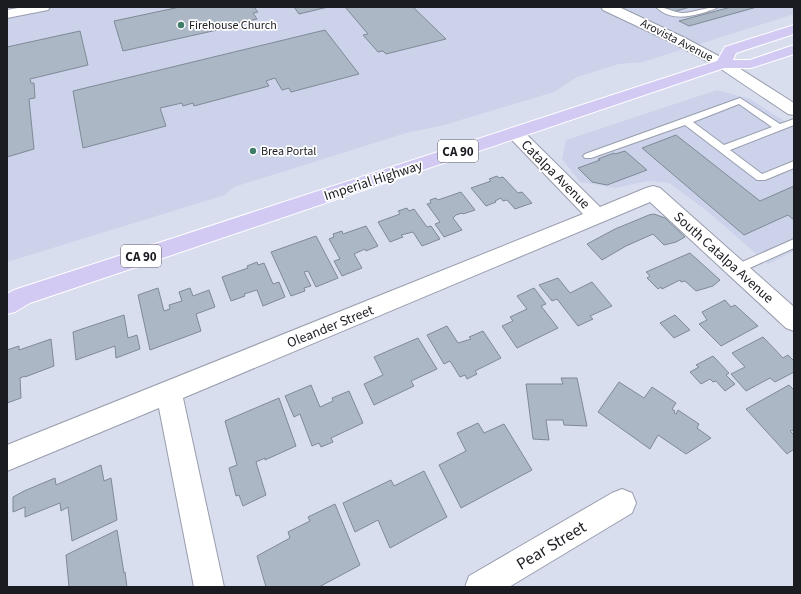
<svg xmlns="http://www.w3.org/2000/svg" width="801" height="594" font-family="'Source Sans 3',sans-serif">
<style>
.built{fill:#cbd2ea}
.building{fill:#abb7c5;stroke:#7f8a98}
.lines{fill:none;stroke-linecap:round;stroke-linejoin:round}
.lane-casing{stroke:#989dad;stroke-width:2}
.street-casing{stroke:#989dad;stroke-width:2}
.primary-casing{stroke:#fff;stroke-width:2}
.lane{fill:#fff;fill-rule:evenodd}
.street{fill:#fff;fill-rule:evenodd}
.primary{fill:#d3caf4;fill-rule:evenodd}
.poi-dot{fill:#3f7d6a;stroke:#fff;stroke-width:1.5}
.labels{text-anchor:middle;stroke-width:3.5;stroke-linejoin:round;paint-order:stroke}
.far-poi-label{font-size:12px;fill:#1b1c22;stroke:#fff;text-anchor:start}
.far-street-label{font-size:12px;fill:#1b1c22;stroke:#fff}
.shield{fill:#fff;stroke:#5f6064;stroke-width:1}
.shield-label{font-size:13px;font-weight:bold;fill:#1b1c22}
.street-label{font-size:14px;fill:#1b1c22;stroke:#fff}
.near-street-label{font-size:17px;fill:#1b1c22;stroke:#fff}
</style>
<rect width="100%" height="100%" fill="#d9deef"/>
<path class="built" d="M7 7H794V14L643 62 619 64 577 77 554 92 444 125 406 133 234 187 225 195 7 262Z
M717 90 750 99 794 127V251L768 264 706 210 669 183 647 181 616 188 580 182 562 159 566 140Z"/>
<path class="building" d="M180 7H254L258 12 253 13 257 19 234 24 235 26 123 51 114 21Z
M294 7H328L299 14Z
M345 7H413L446 39 386 54 383 51 378 52 363 35 368 34Z
M666 7H690L673 12Z
M731 7H757L689 26 679 21Z
M325 30 359 74 291 92 289 88 282 90 275 78 266 81 269 86 194 106 193 103 183 106 182 103 160 108 166 126 83 148 73 91Z
M80 31 88 65 30 79 31 83H34L35 98 29 99 34 149 7 157V47Z
M676 135 760 201 794 186V220L788 215 744 235 642 148Z
M625 151 647 170 607 185 592 182 578 168 600 160 598 159 614 153 615 154Z
M497 176 499 178 503 177 518 193 522 192 532 203 515 209 507 200 503 201 501 198 495 201 496 202 486 206 471 188 491 181 489 179Z
M461 192 475 210 463 214 462 213 456 215 453 218 462 230 444 237 435 224 440 222 427 204 431 203 430 200 436 198 438 200Z
M407 208 409 211 414 209 427 227 431 226 440 239 422 246 413 232 401 235 403 237 390 242 378 222 400 214 398 211Z
M654 214 665 218 685 237 676 242 664 245 653 234 626 246 602 260 587 244 615 229 649 215Z
M366 226 378 246 366 251 365 249 354 254 362 268 342 276 334 261 340 259 329 239 334 237 333 234 342 231 343 234Z
M316 236 338 278 316 287 308 271 304 272 311 286 304 288 305 291 291 296 271 252Z
M690 253 720 280 713 286 696 291 685 281 681 282 680 280 662 289 661 287 658 289 647 278 650 276 646 272Z
M257 262 258 265 264 263 273 284 279 282 285 297 263 306 257 290 244 294 245 296 231 301 222 277 248 268 247 266Z
M558 278 570 293 592 282 612 306 590 316 593 319 578 326 557 299 552 301 539 285Z
M158 288 164 311 170 309 169 305 182 301 179 292 190 288 193 296 209 290 215 307 196 314 201 331 150 350 138 295Z
M534 288 546 304 541 306 558 328 517 348 502 326 513 321 510 317 527 309 517 296Z
M725 300 731 307 735 305 758 326 721 346 699 324 707 320 702 312Z
M124 315 128 338 137 335 140 349 116 358 115 346 76 360 73 332Z
M675 315 690 330 674 338 660 323Z
M447 326 458 343 471 339 469 337 483 331 501 358 475 371 477 374 467 379 465 375 460 377 450 361 444 364 427 335Z
M763 337 783 358 788 355 794 361V372L775 382 770 378 746 391 731 374 745 367 732 353Z
M418 338 437 369 411 381 414 386 374 405 364 384 383 375 374 357Z
M51 339 54 366 25 377V376L20 378 21 398 7 403V350L19 346V350Z
M713 356 729 373 726 375 735 384 725 391 716 381 713 382 710 379 701 384 690 372 699 367 696 365Z
M561 378H577L587 426 564 425 563 420H546L549 440 533 439 526 384H563Z
M619 382 644 398 652 387 676 403 672 409 675 411 674 413 676 414 678 410 699 424 697 428 711 438 686 454 658 435 650 449 598 412Z
M311 385 320 407 333 401 332 398 349 391 363 423 331 438 333 442 321 447 319 443 312 446 300 414 294 417 285 396Z
M789 385 794 390V430L790 431 794 435V449L787 454 746 409Z
M279 398 296 446 265 460V458L256 462 266 495 243 506 239 495 236 496 229 468 237 465 225 421Z
M478 423 484 433 504 424 532 470 461 508 439 465 466 451 457 433Z
M101 465 104 481 111 478 117 520 72 541 68 507 61 511 60 503 25 517V507L13 512V497L24 491 55 478 56 485Z
M424 471 447 517 390 548 378 520 355 532 343 503 391 480 394 486Z
M335 504 360 565 319 587H266L257 556 290 538 288 532 310 521 308 517Z
M117 530 124 573 125 572 127 587H69L66 555Z"/>
<g class="lines">
<defs>
<path id="lane" d="M656 7C666 7 673 12 682 13 694 13 705 7 718 7 714 10 710 10 706 12 689 17 670 21 656 7Z
M740 98 780 124 794 119V125L730 150 762 174 794 161V168L765 180H757L685 125 591 158H585L583 156 585 154ZM739 104 772 127 724 145 693 122Z
M794 239V248L741 272 737 274 733 272 731 269 733 266Z"/>
<path id="street" d="M23 7H50L48 10 7 18V10Z
M601 7H619L685 38 728 61 794 103V115L788 114 718 67 675 44 603 10Z
M515 128 521 129 600 207 646 188 653 186 660 188 794 307V331L786 328 650 202 183 398 224 587H194L159 408 7 471V445L583 214 509 137 507 133 509 129Z
M622 489 632 493 636 503 632 513 509 587H465L469 576 612 493Z"/>
<path id="primary" d="M794 25V34L736 53 733 60H750L794 45V54L751 68H724L30 303 15 312 7 314V294L14 290 717 61 725 47Z"/>
</defs>
<use href="#lane" class="lane-casing"/>
<use href="#street" class="street-casing"/>
<use href="#primary" class="primary-casing"/>
<use href="#lane" class="lane"/>
<use href="#street" class="street"/>
<use href="#primary" class="primary"/>
</g>
<g class="poi-dot">
<circle cx="181" cy="25" r="4"/>
<circle cx="253" cy="151" r="4"/>
</g>
<g class="labels">
<g class="far-poi-label">
<text x="189" y="29">Firehouse Church</text>
<text x="261" y="155">Brea Portal</text>
</g>
<g class="far-street-label">
<text transform="translate(677 40) rotate(27)" y="4">Arovista Avenue</text>
</g>
<g class="shield">
<rect x="438" y="140" width="40" height="22" rx="3"/>
<rect x="121" y="245" width="40" height="22" rx="3"/>
</g>
<g class="shield-label">
<text x="458" y="156">CA 90</text>
<text x="141" y="261">CA 90</text>
</g>
<g class="street-label">
<text transform="translate(556 174) rotate(45)" y="5">Catalpa Avenue</text>
<text transform="translate(373 180) rotate(-18)" y="5">Imperial Highway</text>
<text transform="translate(724 257) rotate(42)" y="5">South Catalpa Avenue</text>
<text transform="translate(330 326) rotate(-22)" y="5">Oleander Street</text>
</g>
<g class="near-street-label">
<text transform="translate(551 545) rotate(-31)" y="6">Pear Street</text>
</g>
</g>
<rect width="801" height="594" fill="none" stroke="#1b1c22" stroke-width="16"/>
</svg>
